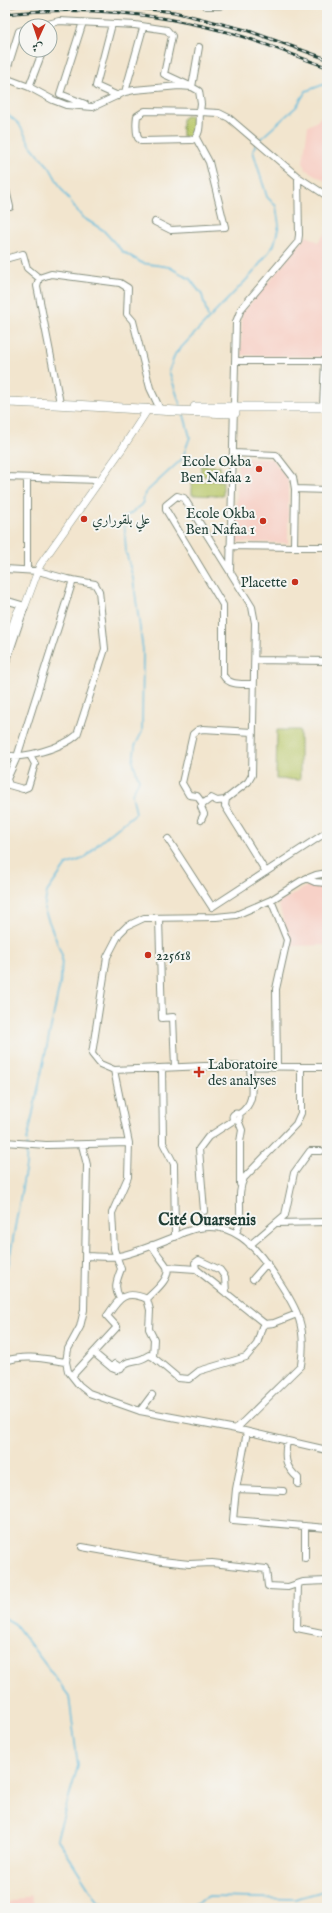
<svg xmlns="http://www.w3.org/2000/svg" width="332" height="1913" font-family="'IM FELL English',Amiri,serif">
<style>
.built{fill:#f7d1c7}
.green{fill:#b9c86a;stroke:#6c824f}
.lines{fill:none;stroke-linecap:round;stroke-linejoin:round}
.stream{stroke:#60bbdd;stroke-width:1.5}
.minor-casing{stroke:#889181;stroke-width:8}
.tertiary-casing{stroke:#889181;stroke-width:8}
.secondary-casing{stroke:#889181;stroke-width:10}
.primary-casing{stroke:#889181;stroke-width:10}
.minor{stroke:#fff;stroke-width:6}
.tertiary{stroke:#fff;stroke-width:7}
.secondary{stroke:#fff;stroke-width:8}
.primary{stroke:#fff;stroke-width:9}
.rail-casing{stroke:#1f3d34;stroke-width:3}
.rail{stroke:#f6f6f2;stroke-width:1.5;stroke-dasharray:4.5;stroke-linecap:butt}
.poi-dot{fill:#c8321e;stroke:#f6f6f2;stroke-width:1.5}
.labels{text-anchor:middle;stroke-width:4;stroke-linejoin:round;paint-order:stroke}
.poi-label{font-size:14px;fill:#1f3d34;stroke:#f6f6f2;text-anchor:end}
.quarter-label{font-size:16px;font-weight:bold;fill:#1f3d34;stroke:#f6f6f2}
</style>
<rect width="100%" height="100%" fill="#f6f6f2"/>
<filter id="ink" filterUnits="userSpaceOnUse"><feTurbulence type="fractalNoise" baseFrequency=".025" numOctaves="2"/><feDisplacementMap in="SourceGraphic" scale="8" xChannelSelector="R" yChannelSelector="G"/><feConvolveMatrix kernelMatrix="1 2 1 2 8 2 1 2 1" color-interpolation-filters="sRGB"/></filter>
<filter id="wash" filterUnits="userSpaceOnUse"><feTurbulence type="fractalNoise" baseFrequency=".012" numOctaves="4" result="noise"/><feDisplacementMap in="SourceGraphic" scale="16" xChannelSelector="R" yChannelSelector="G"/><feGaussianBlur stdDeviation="0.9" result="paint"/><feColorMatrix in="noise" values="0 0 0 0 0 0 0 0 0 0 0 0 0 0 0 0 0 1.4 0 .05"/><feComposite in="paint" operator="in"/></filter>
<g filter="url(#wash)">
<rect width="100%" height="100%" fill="#f2e5ce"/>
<path class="built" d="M327 110V182L305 169 303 162 308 126 317 121Z
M327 231V357L241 355 242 313 307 236 318 242Z
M238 458 272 459 288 480V543L236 542Z
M327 884V945L292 946 278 903 306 887Z
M31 1895 35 1908H5V1904Z"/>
<path class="green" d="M186 116H191L195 120 194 135 192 137 182 136V119Z
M201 466H220V476H201Z
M192 480 223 481V496L192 495Z
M277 730H300V780L276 779Z"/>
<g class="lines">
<path class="stream" d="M5 112 19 124 31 146 50 168 61 188 82 217 103 230 122 251 142 263 169 267 190 279 202 295 208 317
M258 141 296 107 306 91 325 84 327 81
M181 407 169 371 175 354 252 274 274 245 279 225 276 206 267 197 253 151 256 144
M27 1141 61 979 62 955 44 909 47 892 66 865 85 858 98 844 136 813 132 794 139 780 133 762 135 746 142 732 143 650 133 578 126 552 124 518 142 505 145 493 182 459 190 437 184 415
M5 1271 8 1267 26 1165 27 1145
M5 1618 15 1624 69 1696 78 1766 57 1838 97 1901 112 1908
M187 1908 209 1897 295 1899 327 1890"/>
</g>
</g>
<g filter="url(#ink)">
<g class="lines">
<defs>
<path id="minor" d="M83 22 60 94 85 104
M112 24 96 86 118 96
M41 26 59 21 135 25 167 30 172 36 164 74 192 87 199 47
M5 76 19 31 26 29
M5 78 29 87 53 100 66 105 93 107 125 92 134 90 179 86 192 87 199 91 201 104 200 112 219 113 229 118 298 177 327 196
M29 87 43 50
M125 92 143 28
M145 111 200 112C199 122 202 135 192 140L141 141 138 138C136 131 136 123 137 116Z
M5 186 10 207
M155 222 171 230 225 227 209 162 196 138
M5 259 23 254 27 268 39 278
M235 361H327
M60 403 37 286 39 278 51 274 120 283 128 288 127 314 133 321 150 388 159 407
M323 407 325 361
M233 453 276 455 293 477 295 489 294 547H327
M5 477 99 480
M295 489 327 490
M230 546 294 547
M5 569 38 571 67 579 95 584 99 591 105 649 77 735C64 747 22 760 5 755
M27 570V478
M230 570 236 322 241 309 298 242 299 235 298 177
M5 600 25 606 5 666
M255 660 327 661
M253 684C242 684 229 686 223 675V605L166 510V505L177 496 184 498 252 607 255 623 252 775 248 782 226 799 225 806 266 872
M30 755 35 764 28 787 23 789 9 785 7 779 17 757 73 580
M203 804 197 796 189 795 182 783 193 734 198 730 203 729 252 732
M201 820 204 814 201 807 203 804 211 798 217 801 225 800
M168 839 212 907 327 832
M327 873 316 875 301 881 271 900 236 915 216 917 144 918 127 926 119 934 107 957 92 1054 100 1064 114 1070 205 1066 327 1067
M306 878 315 882 327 883
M271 900 287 940 276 989 277 1066
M159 919 162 1018 173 1017 175 1067
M162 1068 163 1143 174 1164 175 1237
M114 1070 129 1143 128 1177 112 1213 114 1249 121 1269C117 1280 113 1288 120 1298
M232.5 1117a3.5 3.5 0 1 1 7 0a3.5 3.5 0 1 1-7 0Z
M239 1114C257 1102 251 1087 250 1067
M238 1120 242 1130 240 1142V1184
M5 1142 46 1145 129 1143
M82 1145 87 1165 84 1310 80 1327 68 1349 66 1362 68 1371 79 1385 89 1393 140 1411 236 1429 327 1450
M204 1211 199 1149 208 1137 234 1120
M276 1223 327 1222
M236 1233C245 1216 235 1196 244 1178L296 1124 301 1113V1067
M250 1245 285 1215 294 1173 310 1151H321
M86 1256C96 1256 109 1258 119 1256 138 1252 156 1244 174 1237 179 1235 183 1232 188 1231 232 1216 256 1246 278 1280 298 1310 307 1328 301 1365L236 1429
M167 1267 196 1269
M253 1279 267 1263
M226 1293 225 1277 220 1270 199 1260 195 1263 196 1269 265 1324
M147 1299C153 1292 171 1279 167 1267 165 1263 155 1252 152 1245
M94 1353 112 1368
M5 1361C26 1354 45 1359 66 1362
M121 1368 115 1364 112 1368 117 1370C120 1368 125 1363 129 1362 138 1359 139 1362 149 1355L153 1357 178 1378 189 1379 199 1371 246 1357 257 1344 262 1327 265 1324 274 1323 297 1314
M72 1376 117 1327 107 1316C119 1299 124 1289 147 1299L150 1310 149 1329 154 1339 153 1357
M140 1411 152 1395
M247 1432 236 1489 283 1491
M287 1441C284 1457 285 1467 298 1478V1484
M236 1489 233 1520 327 1528
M82 1547 162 1561 189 1564 212 1563 266 1569 268 1586 288 1587 303 1582 327 1581
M305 1558V1526
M298 1584 297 1628 327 1634"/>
<path id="tertiary" d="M5 648 17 613 19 609 25 606 40 565 122 449 148 409"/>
<path id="secondary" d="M206 5H220"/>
<path id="primary" d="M5 402C82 404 158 412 235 413
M195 407H327"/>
</defs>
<use href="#minor" class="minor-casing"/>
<use href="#tertiary" class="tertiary-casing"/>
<use href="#secondary" class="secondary-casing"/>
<use href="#primary" class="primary-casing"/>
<use href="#minor" class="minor"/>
<use href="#tertiary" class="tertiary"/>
<use href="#secondary" class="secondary"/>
<use href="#primary" class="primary"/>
<defs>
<path id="rail" d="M111 5 174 12 246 30 327 59
M5 7 21 5
M5 14C82 6 152 12 227 32 261 41 294 56 327 67"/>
</defs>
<use href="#rail" class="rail-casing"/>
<use href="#rail" class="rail"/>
</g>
</g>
<g class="poi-dot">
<circle cx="259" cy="469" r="4"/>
<circle cx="84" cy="519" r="4"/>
<circle cx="263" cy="521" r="4"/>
<circle cx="295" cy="582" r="4"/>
<circle cx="148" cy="955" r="4"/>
<path d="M197 1066h4v4h4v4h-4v4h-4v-4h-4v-4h4z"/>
</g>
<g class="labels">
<g class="poi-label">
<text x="251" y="466">Ecole Okba<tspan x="251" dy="16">Ben Nafaa 2</tspan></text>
<text x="255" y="518">Ecole Okba<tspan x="255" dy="16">Ben Nafaa 1</tspan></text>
<text x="92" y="524" text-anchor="start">علي بلقوراري</text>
<text x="287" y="587">Placette</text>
<text x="156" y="960" text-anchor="start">225618</text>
<text x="208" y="1069" text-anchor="start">Laboratoire<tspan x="208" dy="16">des analyses</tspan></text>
</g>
<g class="quarter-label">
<text x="207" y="1225">Cité Ouarsenis</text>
</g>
</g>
<rect width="332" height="1913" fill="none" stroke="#f6f6f2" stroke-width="20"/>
<g transform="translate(38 38) rotate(183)"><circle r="19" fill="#f6f6f2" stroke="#a0aca6"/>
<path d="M0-3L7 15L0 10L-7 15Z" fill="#c8321e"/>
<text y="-6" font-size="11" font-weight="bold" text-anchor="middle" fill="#1f3d34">ش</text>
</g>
</svg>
